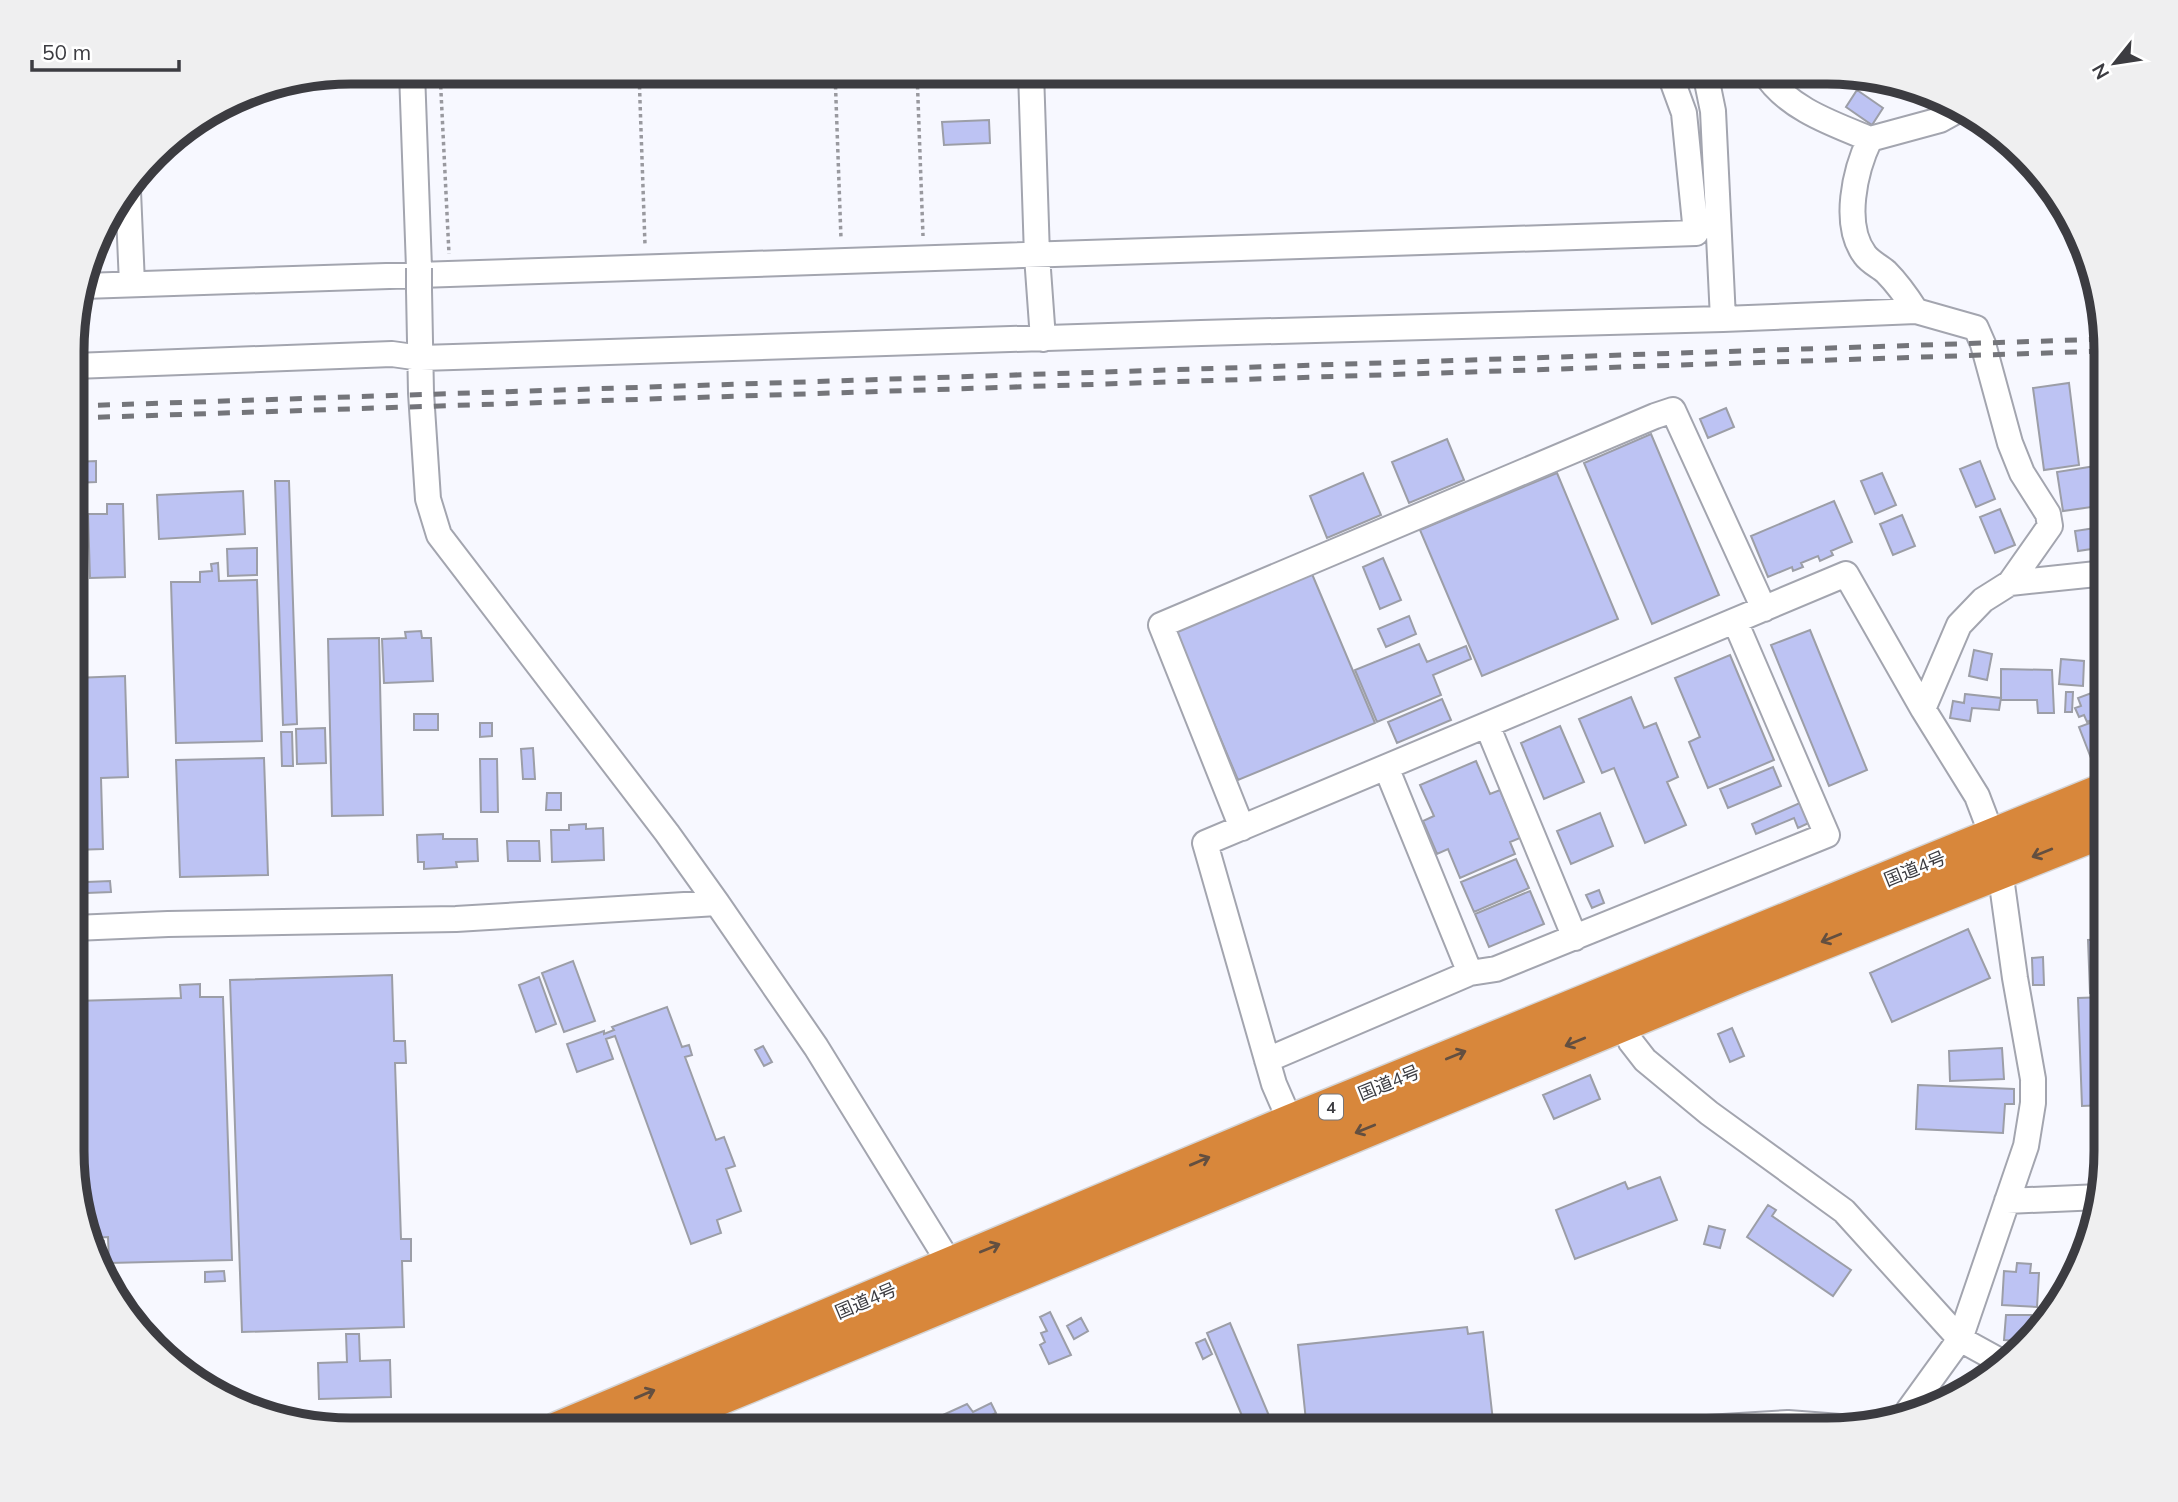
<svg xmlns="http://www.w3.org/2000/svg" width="2178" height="1502" font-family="Mulish,'Noto Sans JP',sans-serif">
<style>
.building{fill:#bdc3f3;stroke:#9c9ea7;stroke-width:2}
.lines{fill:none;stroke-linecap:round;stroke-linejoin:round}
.minor-casing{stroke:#a3a5af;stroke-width:28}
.highway-casing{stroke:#d4d4d5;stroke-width:40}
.path{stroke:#99999f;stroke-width:3.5;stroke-dasharray:3.5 3.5;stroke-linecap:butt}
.minor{stroke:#fff;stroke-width:24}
.highway{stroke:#d8873b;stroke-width:37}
.rail{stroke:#74757a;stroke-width:5;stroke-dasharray:12 12;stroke-linecap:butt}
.minor-bridge-casing{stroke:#a3a5af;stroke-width:28;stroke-linecap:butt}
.minor-bridge{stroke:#fff;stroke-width:24}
.oneway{stroke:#634f40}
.labels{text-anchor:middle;stroke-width:5;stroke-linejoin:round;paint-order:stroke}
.shield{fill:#fff;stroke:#76767a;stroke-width:2}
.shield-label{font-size:16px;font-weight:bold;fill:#3c3c41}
.street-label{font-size:18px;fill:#3c3c41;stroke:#fff}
.rim{fill:none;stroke:#3c3c41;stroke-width:9}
</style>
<rect width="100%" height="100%" fill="#f7f8ff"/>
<path class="building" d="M1857 90 1883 108 1872 125 1846 107Z
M989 120 990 143 944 145 942 122Z
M2069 383 2079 465 2044 470 2033 388Z
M1726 408 1734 427 1708 438 1700 419Z
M1651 434 1719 595 1652 624 1584 463Z
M1447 439 1464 480 1409 503 1392 462Z
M96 461V482L74 483V462Z
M1980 461 1995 499 1976 507 1960 469Z
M2102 465 2106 505 2063 511 2057 472Z
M1363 473 1381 515 1327 538 1310 496Z
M1557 473 1618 619 1482 676 1420 530Z
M1882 473 1896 505 1875 514 1861 481Z
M275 481H289L297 724 283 725Z
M243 491 245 534 159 539 157 495Z
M1834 501 1852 542 1831 551 1833 555 1820 561 1818 556 1801 563 1803 567 1793 571 1792 567 1768 577 1751 536Z
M107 504H123L125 577 90 578 88 514H107Z
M2000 509 2015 545 1995 553 1980 517Z
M1902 515 1915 546 1893 555 1880 524Z
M2102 527 2105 547 2078 551 2075 531Z
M257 548V575L228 576 227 549Z
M1383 558 1401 600 1380 609 1363 567Z
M218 563 219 581 257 580 262 741 176 743 171 582H200V572L212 571 211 564Z
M1312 574 1375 723 1238 780 1175 631Z
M1409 616 1416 634 1386 647 1378 629Z
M1810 630 1867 770 1829 786 1771 645Z
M421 631 422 638H431L433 681 384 683 382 639 406 638 405 632Z
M379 638 383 815 332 816 328 639Z
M1419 644 1427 662 1466 646 1471 659 1433 675 1441 695 1377 722 1355 670Z
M1974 650 1992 654 1987 680 1969 676Z
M1730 655 1774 760 1708 788 1689 742 1700 737 1675 678Z
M2061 659 2084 661 2083 686 2059 684Z
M2001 669 2052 670 2054 713H2038L2037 700H2001Z
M125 676 128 777 101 778 103 849 74 850V678Z
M2105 688 2106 714 2087 722 2084 715 2079 717 2075 708 2081 706 2078 698Z
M2066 692H2073L2072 712H2065Z
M1965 694 2001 698 1999 710 1972 708 1970 721 1950 718 1953 701 1964 703Z
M1631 697 1644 728 1656 723 1678 777 1667 782 1686 825 1645 843 1614 768 1602 773 1579 719Z
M1442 699 1451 720 1397 743 1388 722Z
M414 714H438V730H414Z
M2106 717V752L2091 758 2079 727Z
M480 723H492V736L480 737Z
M1560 726 1584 782 1544 799 1521 743Z
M325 728 326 763 297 764 296 729Z
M281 732H292L293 766H282Z
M533 748 535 779H523L521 749Z
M264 758 268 875 180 877 176 760Z
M480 759H497L498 812H481Z
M1476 761 1490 794 1500 790 1520 838 1510 842 1515 854 1460 878 1448 849 1437 854 1423 821 1434 816 1420 785Z
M1773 767 1781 786 1728 808 1720 789Z
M547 793H561V810H546Z
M1802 802 1811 822 1798 828 1794 818 1756 834 1752 824Z
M1600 813 1613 846 1571 864 1557 831Z
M586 824V829L603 828 604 860 552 862 551 830H569V825Z
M443 834V839H477L478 861 456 862 457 867 424 869V862H418L417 835Z
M507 841H539L540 861H508Z
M1516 859 1529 888 1474 912 1461 882Z
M110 881 111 892 87 893V882Z
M1599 890 1604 903 1592 908 1586 895Z
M1530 891 1544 924 1489 947 1475 914Z
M1968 929 1990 978 1892 1022 1870 973Z
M2106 939V993H2090L2088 940Z
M2043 957 2044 985H2033L2032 958Z
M573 961 595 1021 564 1032 542 973Z
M392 975 394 1041H405L406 1063H395L401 1239H411V1261H402L404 1327 242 1332 230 980Z
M539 977 556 1024 536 1032 519 985Z
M200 984V997H223L232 1260 109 1263 108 1237 91 1238 74 1187V1001L181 998 180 985Z
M2106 997V1105L2082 1106 2078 998Z
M667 1007 682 1047 689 1045 692 1055 685 1057 716 1140 724 1137 735 1166 726 1169 741 1211 717 1220 721 1233 691 1244 615 1036 606 1039 613 1059 577 1072 567 1044 604 1031V1034L614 1030 612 1027Z
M1732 1028 1744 1056 1730 1062 1718 1034Z
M763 1046 772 1062 764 1066 755 1050Z
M2002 1048 2004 1079 1950 1081 1949 1051Z
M1590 1075 1600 1099 1554 1119 1543 1095Z
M1918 1085 2014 1089V1104H2005L2003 1133 1916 1129Z
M1660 1177 1677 1220 1575 1259 1556 1210 1625 1182 1628 1189Z
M1768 1205 1776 1210 1772 1216 1851 1270 1833 1296 1747 1237Z
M1709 1226 1725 1230 1720 1248 1704 1244Z
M104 1241 105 1259H99L96 1242Z
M2017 1263 2031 1264 2030 1273H2039L2037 1307 2002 1305 2004 1271 2016 1272Z
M224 1271 225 1281 205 1282V1272Z
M1050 1312 1071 1355 1049 1364 1040 1345 1045 1342 1041 1333 1047 1331 1040 1317Z
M2006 1315H2031V1335L2018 1337 2017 1341 2004 1340Z
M1081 1318 1088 1331 1074 1339 1067 1326Z
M1230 1323 1275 1430H1248L1207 1333Z
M1467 1327 1468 1334 1483 1332 1494 1430H1307L1298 1345Z
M346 1334H359L360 1361 390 1360 391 1397 319 1399 318 1363 347 1362Z
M1205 1339 1212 1354 1203 1359 1196 1343Z
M991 1403 996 1413 960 1430H910L967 1404 973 1412Z"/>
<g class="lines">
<defs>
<path id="minor" d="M412 72 419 268
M1031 72 1037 256 1043 339
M1705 72 1713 111 1723 319
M1764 72C1786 108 1833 124 1870 139
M128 191 132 284
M83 286 1696 233 1684 113 1669 72
M419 290 421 393 428 499 439 535 667 833 717 903 816 1047 958 1277
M74 366 392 354 421 358 1201 333 1723 319 1916 311
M2010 583 2106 573
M1487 725 1575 938
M1386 767 1470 973
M1242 828 1161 625 1655 416 1673 410 1764 609
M74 928 168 924 456 919 717 903
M1623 1023 1631 1042 1645 1060 1709 1113 1844 1211 1960 1339 2000 1361
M1267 1060 1470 973 1496 969 1827 835 1735 621
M1291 1123 1274 1084 1205 843 1846 574 1923 709
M2007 1201 2100 1197
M1908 1411 1960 1339 2026 1146 2033 1103V1079L2015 978 2000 870 1993 838 1977 796 1923 709 1959 625 1983 600 2010 583 2050 526 2048 514 2022 473 2010 443 1983 344 1976 328 1916 311C1907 297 1898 284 1886 272 1879 266 1870 262 1865 255 1842 225 1855 170 1870 139L1940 120 1960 109
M1674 1430 1788 1423 1840 1427"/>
<path id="highway" d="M559 1430 1291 1123 2106 791
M638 1430 1738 975 2106 828"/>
</defs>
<use href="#minor" class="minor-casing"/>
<use href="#highway" class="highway-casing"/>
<path class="path" d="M440 72 449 254
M639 72 645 245
M835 72 841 239
M917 72 923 236"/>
<use href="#minor" class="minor"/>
<use href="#highway" class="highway"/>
<path class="rail" d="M74 406 2106 339
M74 418 2106 351"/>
<defs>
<path id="minor-bridge" d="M419 268V290"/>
</defs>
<use href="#minor-bridge" class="minor-bridge-casing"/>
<use href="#minor-bridge" class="minor-bridge"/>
</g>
<defs><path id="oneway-shaft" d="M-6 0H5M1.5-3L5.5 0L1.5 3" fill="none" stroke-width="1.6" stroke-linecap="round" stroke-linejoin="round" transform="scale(1.75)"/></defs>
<g class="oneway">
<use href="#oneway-shaft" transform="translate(2042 853) rotate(158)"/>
<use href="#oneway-shaft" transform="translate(1831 938) rotate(158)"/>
<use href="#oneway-shaft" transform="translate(1575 1042) rotate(158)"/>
<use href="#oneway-shaft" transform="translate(1456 1055) rotate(-22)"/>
<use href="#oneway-shaft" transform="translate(1365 1129) rotate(158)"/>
<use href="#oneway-shaft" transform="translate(1200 1161) rotate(-23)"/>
<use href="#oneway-shaft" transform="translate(990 1248) rotate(-22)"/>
<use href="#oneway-shaft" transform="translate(645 1394) rotate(-23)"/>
</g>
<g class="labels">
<rect class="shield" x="1319" y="1094.5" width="24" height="25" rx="5"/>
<g class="shield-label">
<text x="1331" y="1113">4</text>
</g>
<g class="street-label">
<text transform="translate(1915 869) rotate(-22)" y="6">国道4号</text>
<text transform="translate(1389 1083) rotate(-22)" y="6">国道4号</text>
<text transform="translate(866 1301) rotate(-23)" y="6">国道4号</text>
</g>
</g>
<path d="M0 0H2178V1502H0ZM351 84H1827A267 267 0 0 1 2094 351V1151A267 267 0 0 1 1827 1418H351A267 267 0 0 1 84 1151V351A267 267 0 0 1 351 84Z" fill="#efeff0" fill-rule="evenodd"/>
<path class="rim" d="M351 84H1827A267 267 0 0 1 2094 351V1151A267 267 0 0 1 1827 1418H351A267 267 0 0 1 84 1151V351A267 267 0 0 1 351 84Z"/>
<g transform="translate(2115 63) rotate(240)" stroke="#ffffff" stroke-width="5" paint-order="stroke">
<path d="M0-5L12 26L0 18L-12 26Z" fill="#3c3c41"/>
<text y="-10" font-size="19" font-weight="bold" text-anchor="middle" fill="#3c3c41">N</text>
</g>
<path d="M32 60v10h147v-10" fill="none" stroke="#3c3c41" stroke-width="3.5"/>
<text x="42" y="60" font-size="21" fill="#3c3c41" stroke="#ffffff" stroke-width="5" paint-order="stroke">50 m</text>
</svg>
